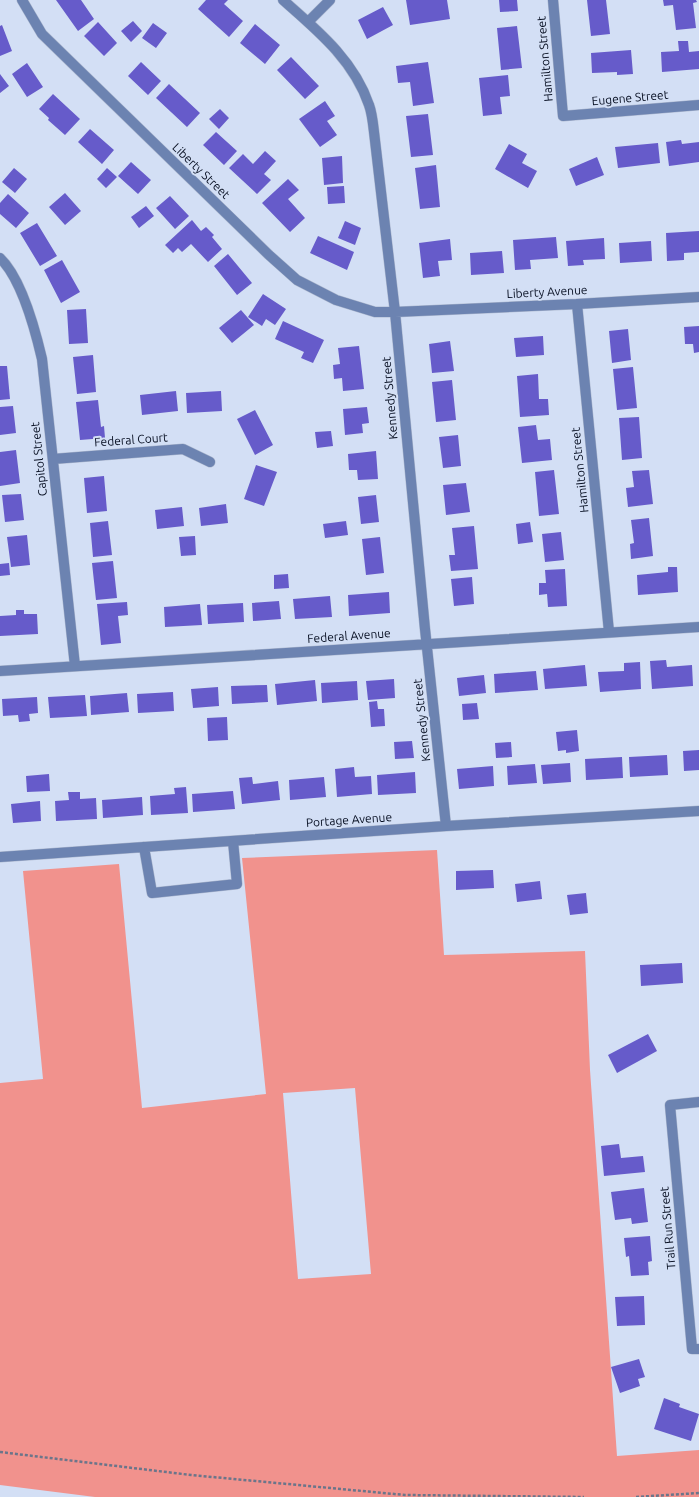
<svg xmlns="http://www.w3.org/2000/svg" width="699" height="1497" font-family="Ubuntu,sans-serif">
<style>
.green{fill:#f1928d;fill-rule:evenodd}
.building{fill:#665bca}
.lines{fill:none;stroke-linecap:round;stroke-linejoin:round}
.minor-casing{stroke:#aeb9cf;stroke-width:11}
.path{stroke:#6b758a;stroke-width:2.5;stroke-dasharray:3 2;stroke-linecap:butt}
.minor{stroke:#6c83b1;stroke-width:10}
.labels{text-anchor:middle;stroke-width:4;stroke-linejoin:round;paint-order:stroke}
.street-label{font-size:12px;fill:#060e21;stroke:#d3dff5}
</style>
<rect width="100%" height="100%" fill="#d3dff5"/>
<path class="green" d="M437 850 444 955 585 951 590 1070 617 1456 699 1450V1497H95L0 1485V1083L43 1079 23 871 119 864 142 1108 266 1094 242 858ZM355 1088 371 1274 298 1279 283 1093Z"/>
<path class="building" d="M56 0H81L94 19 78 31Z
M206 0H228L224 4 243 21 229 37 198 9Z
M406 0H447L450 19 410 25Z
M499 0H517L518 11 500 12Z
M587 0H606L610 34 591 36Z
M663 0H696L697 2 693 3 696 28 676 30 673 5 664 6Z
M383 7 393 25 367 39 358 20Z
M133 21 142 31 131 42 121 31Z
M98 22 117 43 104 56 84 36Z
M153 23 167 33 156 48 142 38Z
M255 24 280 45 265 64 240 43Z
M2 25 12 51 0 56V26Z
M517 26 522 68 501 70 497 28Z
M678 41H688L689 52 699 51V69L662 72 661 52 679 51Z
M631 50 633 74 617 75V72L592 73 591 53Z
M291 57 319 86 305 99 277 70Z
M141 62 161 81 148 95 128 76Z
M428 62 434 103 413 106 410 82 398 83 396 66Z
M27 63 43 87 27 97 12 74Z
M0 74 9 86 0 93Z
M508 75 510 96 500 97 502 114 483 116 479 78Z
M169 84 200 113 187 127 156 98Z
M53 94 80 119 65 135 48 120 49 118 39 109Z
M325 101 335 116 327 121 337 135 320 147 299 119Z
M220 109 229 118 219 129 209 119Z
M428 114 433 155 411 157 406 116Z
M90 129 114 150 102 164 78 142Z
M216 132 237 151 224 165 203 145Z
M681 140 682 144 699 142V162L669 166 666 142Z
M658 143 660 163 618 168 615 147Z
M509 144 527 154 522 163 537 171 528 188 495 169Z
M265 151 276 161 264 174 271 180 257 194 229 168 243 154 253 164Z
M342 156 343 183 324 185 322 158Z
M597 157 604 175 576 186 569 169Z
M131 162 151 180 138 194 118 176Z
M436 165 440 207 420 209 415 168Z
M14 168 27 179 15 193 2 182Z
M107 168 117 177 106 188 97 179Z
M288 179 299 190 288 199 305 218 290 232 262 203Z
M344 186 345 203 328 204 327 187Z
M65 193 81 211 65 225 49 207Z
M8 194 29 213 16 228 0 214V203Z
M170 196 189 216 175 229 156 208Z
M146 206 154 216 139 228 131 217Z
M192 220 201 231 206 227 214 235 212 237 222 249 208 262 191 244 182 252 178 248 173 253 165 245Z
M345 221 361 228 355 245 338 238Z
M37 223 57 256 40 266 20 233Z
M699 231V252L684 253V260L667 261 666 233Z
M318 236 354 252 347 270 310 253Z
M556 237 558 258 530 260 531 269 515 270 513 240Z
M604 238 605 259 583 260 584 265 568 266 566 241Z
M450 239 452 260 438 261 440 276 423 278 419 243Z
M651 241 652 261 620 263 619 243Z
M502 251 504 273 471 275 470 253Z
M228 254 252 283 237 295 214 266Z
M62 260 80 292 61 303 44 270Z
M263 294 286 309 275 325 266 319 262 326 248 317Z
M86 309 88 343 69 344 67 310Z
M241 310 254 325 232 343 219 328Z
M283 321 324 340 313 363 301 358 304 352 275 339Z
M699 326V352L694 353 693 344H685L684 327Z
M628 329 631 360 612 363 609 331Z
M543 336 544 355 516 357 514 338Z
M450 341 454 371 432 373 429 344Z
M359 346 364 389 343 391 342 378 334 379 333 365 340 364 338 348Z
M93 355 96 392 77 394 73 357Z
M0 366H7L10 399 0 400Z
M633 367 637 408 617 410 613 369Z
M538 374 539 399H548L549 415 520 417 517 376Z
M452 380 456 420 436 422 432 382Z
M176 391 178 411 142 415 140 395Z
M221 391 222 411 187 413 186 393Z
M98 400 101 427 104 426 105 438 80 440 76 402Z
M13 406 16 433 0 435V407Z
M367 407 369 423 362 424 363 433 345 435 343 409Z
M255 410 273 445 255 455 237 419Z
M639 417 642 458 622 460 619 418Z
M536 425 538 440 550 439 552 460 522 463 518 427Z
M331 431 333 446 317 448 315 432Z
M458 435 461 466 443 468 439 437Z
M16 450 20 483 0 486V452Z
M376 451 378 479 358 480 357 470H349L348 454Z
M256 465 277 472 264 506 244 499Z
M554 470 559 514 539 516 535 472Z
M649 470 653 504 628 507 626 488 634 487 632 471Z
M104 476 107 511 87 513 84 478Z
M466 483 470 512 446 515 443 485Z
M21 494 24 520 5 522 2 495Z
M376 495 379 522 361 524 358 497Z
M226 504 228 523 201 526 199 508Z
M182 507 184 526 157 529 155 510Z
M649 518 653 556 631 559 630 544 634 543 631 520Z
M108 521 112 555 93 557 90 523Z
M346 521 348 535 325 538 323 524Z
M530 522 533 542 518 544 516 524Z
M474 526 478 569 451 571 449 555H455L452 528Z
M561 532 564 560 545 562 542 534Z
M27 535 30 565 11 567 7 537Z
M195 536 196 555 181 556 179 537Z
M380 537 384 573 366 575 362 539Z
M113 561 117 598 96 600 92 563Z
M9 563 10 575 0 576V564Z
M668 567H677L678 592 638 595 637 575 668 572Z
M565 569 567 606 548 607 547 594 539 595V583H546L545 570Z
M288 574 289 588 274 589V575Z
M472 577 474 604 454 606 451 579Z
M389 592 390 613 349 616 348 595Z
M330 596 332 617 295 619 293 599Z
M279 601 281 619 253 621 252 603Z
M127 602 128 615 118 616 121 643 101 645 97 604Z
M243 603 244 622 208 624 207 605Z
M200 604 202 625 165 627 164 607Z
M16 610H24V614H37L38 634 0 636V616L16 615Z
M666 660 667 667 692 665 693 686 652 689 650 661Z
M640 662 641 689 600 692 598 672 624 671V663Z
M585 665 587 686 545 689 543 669Z
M536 671 538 690 495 693 494 674Z
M484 675 486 693 459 696 457 678Z
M394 679 395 698 368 700 366 681Z
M315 680 317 701 277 705 275 684Z
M357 681 358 700 322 703 321 683Z
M267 685 268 702 232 704 231 686Z
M218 687 219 706 193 708 191 689Z
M173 692 174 711 138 713 137 694Z
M127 693 129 712 91 715 90 696Z
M85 695 87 716 50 718 48 697Z
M37 697 38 713 29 714 30 721 19 722 18 715 3 716 2 699Z
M377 701 378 709H384L385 726 371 727 369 702Z
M477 703 479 719 463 720 462 704Z
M227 717 228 740 208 741 207 718Z
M577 730 579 751 566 753V750L558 751 556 732Z
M412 741 414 758 395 759 394 742Z
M511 742 512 757 496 758 495 743Z
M699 750V770L684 771 683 751Z
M667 755 668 775 630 777 629 757Z
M622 757 623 778 586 780 585 759Z
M570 763 571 782 543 784 541 765Z
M535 764 537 783 508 785 507 766Z
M493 766 494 786 459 789 457 769Z
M354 767 355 777 371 776 372 794 337 797 335 769Z
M415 772 416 793 378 795 377 775Z
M49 774 50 791 27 792 26 776Z
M252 777 253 784 278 781 280 800 242 804 239 778Z
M324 777 326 797 290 800 289 780Z
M186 787 188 813 151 815 150 796 175 794 174 788Z
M233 791 235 809 193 812 192 794Z
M68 792H80V799L96 798 97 819 56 821 55 801 69 800Z
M142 797 143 815 103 818 102 800Z
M40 801 41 821 13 823 11 804Z
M493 870 494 888 456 890V871Z
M540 881 542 899 517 902 515 884Z
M586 893 588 913 570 915 567 895Z
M682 963 683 983 641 986 640 965Z
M648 1034 657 1051 617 1073 608 1055Z
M619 1144 621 1158 643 1156 645 1172 604 1176 601 1146Z
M644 1188 648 1222 632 1224 631 1218 615 1220 611 1192Z
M650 1236 652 1261 648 1262 649 1275 631 1276 629 1256 626 1257 624 1238Z
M644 1296 645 1325 617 1326 615 1297Z
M639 1359 645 1377 638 1379 640 1386 620 1393 611 1367Z
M664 1398 680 1404 679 1407 699 1414 691 1441 654 1429Z"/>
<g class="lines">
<defs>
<path id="minor" d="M22 0 42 34 269 255 297 280 336 300 375 312H395L577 304 699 297
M283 0C317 30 354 60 369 105 372 113 373 123 374 132L395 312 425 629 446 826
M553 0 563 116 699 105
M308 22 330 0
M0 258C22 279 35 329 42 359L75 666
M577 304 609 632
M53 459 183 449 210 462
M0 671 699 627
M144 847 152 893 237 884 233 841
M0 857 446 826 699 811
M699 1102 670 1105 692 1349H699"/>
</defs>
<use href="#minor" class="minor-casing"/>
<path class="path" d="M0 1452 191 1475 405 1495 584 1497
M636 1497 699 1493"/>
<use href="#minor" class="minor"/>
</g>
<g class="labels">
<g class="street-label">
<text transform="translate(545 59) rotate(-95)" y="4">Hamilton Street</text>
<text transform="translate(630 98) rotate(-5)" y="4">Eugene Street</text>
<text transform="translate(201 171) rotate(44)" y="4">Liberty Street</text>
<text transform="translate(547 292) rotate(-3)" y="4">Liberty Avenue</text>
<text transform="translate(390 398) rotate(-95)" y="4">Kennedy Street</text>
<text transform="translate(131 440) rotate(-4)" y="4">Federal Court</text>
<text transform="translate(39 459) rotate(-96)" y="4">Capitol Street</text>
<text transform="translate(580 470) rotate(-96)" y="4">Hamilton Street</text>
<text transform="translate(349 636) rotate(-4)" y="4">Federal Avenue</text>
<text transform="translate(422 720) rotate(-96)" y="4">Kennedy Street</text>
<text transform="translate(349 820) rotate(-4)" y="4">Portage Avenue</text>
<text transform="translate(668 1228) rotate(-95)" y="4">Trail Run Street</text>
</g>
</g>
</svg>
